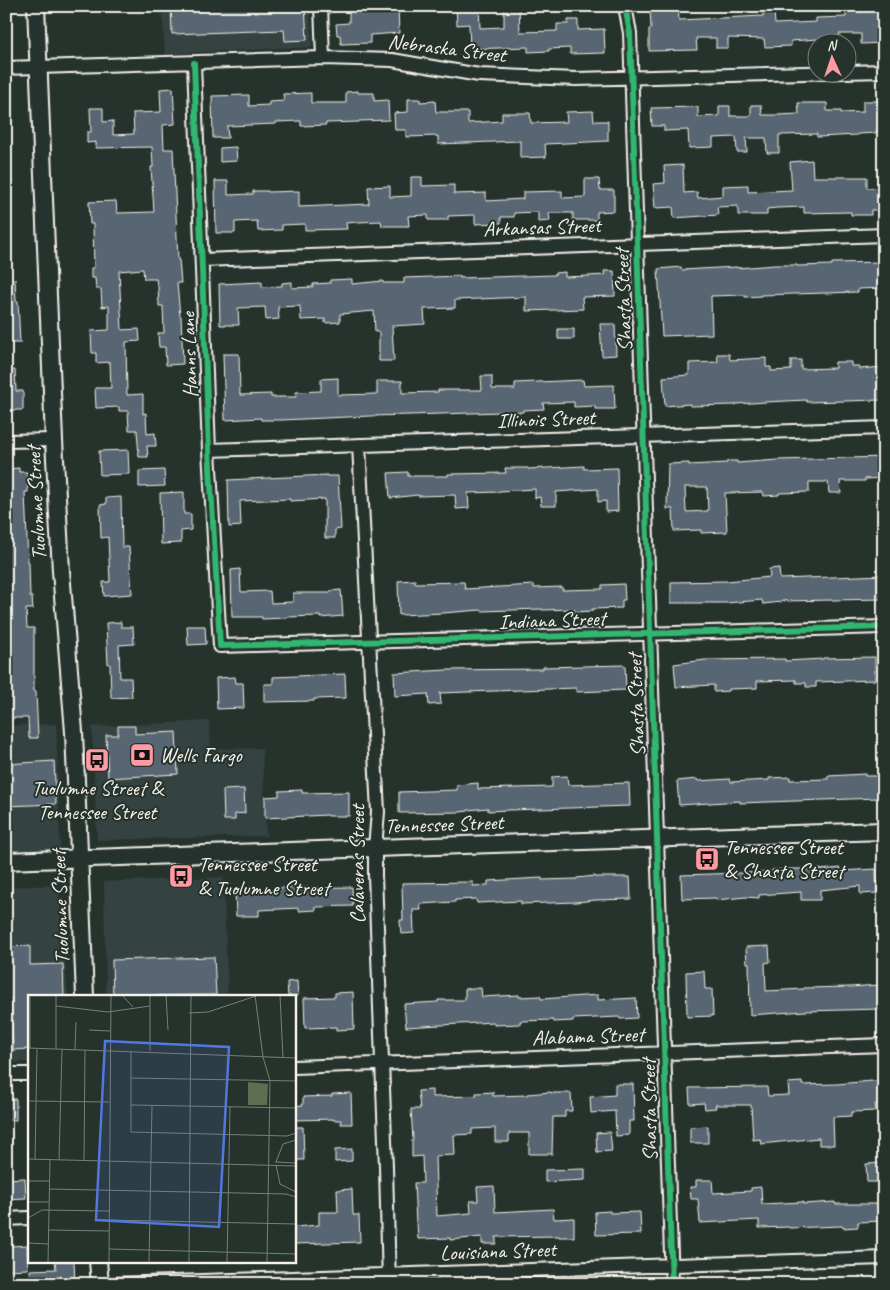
<svg xmlns="http://www.w3.org/2000/svg" width="890" height="1290" font-family="Caveat,sans-serif">
<style>
.built{fill:#354242}
.building{fill:#586673;stroke:#f4f1e8;fill-rule:evenodd}
.lines{fill:none;stroke-linecap:round;stroke-linejoin:round}
.minor-casing{stroke:#f4f1e8;stroke-width:16}
.major-casing{stroke:#f4f1e8;stroke-width:20}
.minor{stroke:#26332d;stroke-width:12}
.major{stroke:#26332d;stroke-width:16}
.cycleway-casing{stroke:#26332d;stroke-width:9}
.cycleway{stroke:#33b770;stroke-width:6}
.labels{text-anchor:middle;stroke-width:4;stroke-linejoin:round;paint-order:stroke}
.street-label{font-size:21px;fill:#f4f1e8;stroke:#26332d}
.poi-label{font-size:21px;fill:#f4f1e8;stroke:#26332d;text-anchor:start}
.inset-road{fill:none;stroke:#787f78;stroke-width:1}
.view{fill:#5377dc;fill-opacity:0.15;stroke:#5377dc;stroke-width:2.5}
.inset-edge{fill:none;stroke:#f4f1e8;stroke-width:2.5}
</style>
<rect width="100%" height="100%" fill="#26332d"/>
<filter id="ink" filterUnits="userSpaceOnUse"><feTurbulence type="fractalNoise" baseFrequency=".02" numOctaves="2"/><feDisplacementMap in="SourceGraphic" scale="10" xChannelSelector="R" yChannelSelector="G"/><feConvolveMatrix kernelMatrix="1 2 1 2 8 2 1 2 1" color-interpolation-filters="sRGB"/></filter>
<g filter="url(#ink)">
<path class="built" d="M162 6H310L312 47 165 54Z
M209 721 211 749 262 748 266 836 97 840 92 727Z
M56 724 60 851 6 852V726Z
M223 877 228 996H106L104 882Z
M58 885 68 996H29V1062L6 1063V887Z"/>
<path class="building" d="M171 6H305L307 40 285 41 284 30 172 34Z
M349 6H398L399 33 370 35V43L341 44 340 35H337L336 24 349 23Z
M456 6H479L480 28 504 27V6H519L520 32 557 31V24H568V20H578V30L604 29 605 53 570 54V48L549 49V51L528 52V47L470 49 469 24 457 25Z
M678 6 679 20 763 16V12H774L775 24 816 22V18L846 17V12L884 11V43L861 44V34H839V40L817 41V39L791 41V46L765 47 764 39 728 38V48H716V38H696L697 50 649 51V29H651L650 7Z
M173 88 175 124 163 125 164 149H173L178 260H179L181 283H177L180 316H181L183 364 166 365 165 347H159L158 333H164L163 306H159L158 285H157L156 279H144L143 269 119 271 122 330 139 329 140 341 126 342 127 395 143 394V414L146 413 147 434 155 433 156 446H147L148 457H139L137 430H129L128 411H119V407L96 408 95 388H111L110 362 96 363V353H92L91 331 109 330V306L102 307 101 289H96L95 278H91V268H94L93 224H90L89 202 116 201 117 213 154 212 151 167H153L152 147 96 148V142L87 143V132H91L90 108H103V122L113 121V135L134 134 133 113 161 112 160 89Z
M358 91V93H374V101L388 100 389 120 359 121V122L326 123V125L301 126V121L276 122V124L227 126 228 138H213L212 96 249 95V106L269 105V102L284 101 283 94 311 93V103H346V92Z
M408 99H420V102L435 101 436 112H468V123L502 121V113H530L531 123 567 122 566 112 593 111 594 121H608V141L545 144 546 157 520 158V141L438 144V136L406 137V130H395L394 113 408 112Z
M863 101H884V131H876V133L858 134V135L817 137V134L779 135V153H767L766 138H746L747 152H737L736 137 713 138V147L689 148 688 130 664 131V126H652L651 108 698 107V117L719 116V106H730V116H751V105H761L762 115H778L799 114 798 103H827V111H841V113L863 112Z
M236 147 237 161 220 162V148Z
M812 160 813 177H867V188L884 187V210H871V215H851V212L804 213V207L777 208 767 209V215H738V206L717 207 718 215 674 218 673 207 655 208 653 184 665 183 664 166 683 165 684 193 697 192 698 198 723 196V186L748 185V192L792 190 790 162Z
M411 177H422V186L454 185V194L486 193V201L523 199V192L562 191V198L585 197V179H599L600 190H614V211L597 212V220H573V213H549L550 221 538 222V212L514 213V217H501V223L475 224V215L448 216V220H428V215L408 216 409 226H382L381 221 358 222 346 223 347 229 305 230V224L282 225V230L258 231 257 221 235 222V233H216L215 181H228V195L253 194V191H268V192L299 191V207L369 204 368 187 390 186V197L411 196Z
M884 262V288L858 289V292L761 295V296L745 297V295L711 296 712 334 662 336 658 269 681 267 682 270 737 267V268L775 265H797V266L832 265V263Z
M604 271H614L615 296 582 297 583 309 526 311V297L455 300V308L424 309 425 324 392 326 394 361H379V332H375L374 311 340 314V322L325 323V319L301 320 300 306 278 307 279 319 266 320 265 307 238 308 239 325H220L219 284 262 282V287L282 286V283L292 282V288L313 287V284L330 283V280L352 279V284L383 281V283H404V278L460 276V278L555 275V273L565 272V277L588 276 605 275Z
M6 279H15L16 301H18L20 343H6Z
M600 324H615L616 355 602 356Z
M558 329H574V339H558Z
M223 354H239L240 395 271 394V397H296V392L321 391V379L338 378V395L377 394V381H402V393L438 392V390H482L481 376H492V389H515V383L583 380 584 386 614 385 615 409H595V406L574 407V402L543 403 544 409 523 410V412L501 413V412L410 415 370 416 281 420H261V418L225 420Z
M717 354H729L730 360 766 358V367H771V371L791 370V360H801V369L835 368V362H851V366H859V369L884 367V379L881 380 882 400 807 402 806 400 766 402 736 404V405L690 406V404L665 406 663 377 689 375V363L718 362Z
M15 370 16 391H23V410H6V371Z
M128 450 129 474 100 475 99 451Z
M884 457V478L865 479V481H840L841 493H829L828 482H809V492L779 493V495L764 496 763 492 725 493 727 532 701 533V530L674 531 673 509H667L668 464 689 463V465L727 463V461H737V463L778 460ZM685 487H707L708 511 686 512Z
M584 466V469L617 468 618 511 606 512V501L598 502V489L556 492V506H541L540 497 535 498V489L499 491V492L468 493 469 508 456 509 455 495 418 496V495L390 498 388 473 408 472V476H448V474L506 473 505 468H528V469Z
M19 468V472H27L28 492H25L28 562H29L30 597H32L33 609H26L27 628H34V691H36L38 738H29L28 718H6V692H11L10 648H6V598H9L8 553H6V469Z
M164 470 165 486 139 487V471Z
M327 475V476H338L341 529 335 530V538H325V499L290 501V499L240 501 241 526 229 527 228 480Z
M184 492V514H191V530L181 531V543L161 544 160 493Z
M121 497 122 547H129L132 594 104 596 103 582H110L108 537 101 538 100 505 106 504V498Z
M779 568 780 579 884 575V599L782 601V602L763 604 762 600 726 603H671V582L727 581 770 577 769 569Z
M240 569 241 592 270 591 271 603 293 602V593H330V591L341 590 343 616 320 618V616L286 617V618L262 619V617H232L231 570Z
M415 580V583L464 582 465 589 534 585V588L562 587V590L602 589V585L624 584 625 600H622V608L592 609V611L575 612 574 609 542 610V609L482 611 481 610 443 613 399 615 398 581Z
M121 622V627H133L134 644 119 645 120 678H131L132 697 111 698 110 664H108L106 623Z
M187 626H205L206 644 188 645Z
M875 657V680L816 682V687H806V683H796V680L757 681V688L729 689V691L714 692V685L676 687 674 664 705 660 785 659V661L823 659V658Z
M625 665 626 690 576 692V688L440 693 441 704 429 705 428 694 395 696 394 673 447 670 543 669V667Z
M345 674 346 698 314 699V701L264 702V684H273V677Z
M235 677 236 683H243L244 708 217 709 216 678Z
M118 726H135V734L176 732 178 774 108 778 106 735H118Z
M54 761 56 804 6 806V764Z
M865 774V776H877L878 798 740 803V801L679 805 677 781 697 779 698 781 730 779 731 782 769 780V778L790 777V780L828 779V776Z
M567 776 568 785 629 783 630 806 509 810 488 811V808L468 810V811L460 812 399 813V792L457 790V785L478 783V789L552 787V777Z
M244 789 245 813 235 814V820H224L223 790Z
M302 790V793L349 792V816H328V815L265 818V797L279 796V791Z
M841 868V871L876 869 877 893 860 894V886L820 890V900H801V892L759 895V898L746 897 716 900V898L682 899 681 875 772 872V870L791 869H820V870Z
M595 876V877H630L631 899 596 900 576 902 521 904V901L477 903 476 899 455 900V902L420 904 421 910H413L414 933 401 934 400 920H403L402 883 473 882V886L488 885V881L542 878V880L577 879V878Z
M352 887 353 906 316 907V910L299 911V908L259 910V916H236L235 890 258 889V892L278 891V888Z
M30 946V965L63 964 64 996H29V1049L13 1050 11 998H6V947Z
M769 946 770 962 765 963 766 991 804 989V988L850 987 879 985 881 1009 805 1011 750 1015 749 963H747L746 947Z
M214 957 216 995 113 996 112 960Z
M704 971 705 989H712L713 1016 687 1017 686 972Z
M297 981 298 996H288L287 982Z
M481 988 482 997 519 995V997L540 996 541 999 598 995V1000L636 998 637 1018 620 1019 619 1017 573 1019V1021L554 1022 553 1020 520 1021V1024L494 1025V1022L406 1027 404 1004 438 1002V1000H465V989Z
M353 992 354 1029 336 1030V1027L305 1028 304 998 335 997V993Z
M884 1080V1104H875L876 1111 851 1112V1116L833 1117 834 1145H819V1138L761 1144 760 1139 753 1140 751 1105H715L716 1108 705 1109 704 1103 690 1104 689 1088 767 1087 768 1096 789 1095 788 1083 802 1082V1085L837 1084Z
M615 1084H633L634 1121H629V1135L616 1136 615 1111 591 1113 590 1097 615 1095Z
M432 1090V1097L476 1096V1093L493 1092V1096L527 1095V1094L551 1092V1093H571L572 1111H565V1117H553L552 1154H529V1133H509V1142H495V1128L472 1129V1134L454 1135 455 1155 435 1156 437 1216 471 1213 470 1201H478L477 1187 494 1186 495 1212 553 1209 554 1219 574 1218V1237H559V1236L496 1237V1244H482V1237L450 1240V1238L418 1239 417 1223H416L414 1183H423L422 1156 412 1157V1140H413L411 1109H420L418 1091Z
M351 1093 352 1124H341V1120H333V1119L294 1120V1106L303 1105V1097L332 1096V1094Z
M6 1099H16V1120H6Z
M708 1126V1143H690V1127Z
M294 1127H303L304 1160H294Z
M610 1132 612 1151 597 1152 596 1133Z
M352 1149V1161L335 1162V1150Z
M884 1163V1182H867L866 1164Z
M585 1169V1180L545 1182V1170Z
M25 1178 26 1198 6 1199V1179Z
M696 1180H712L713 1193 751 1191V1188L761 1187 762 1204 803 1202V1204L835 1202V1204H884V1221L858 1222V1227L843 1228 842 1226 789 1228V1227L759 1228V1220L700 1223 698 1199H691L690 1187H696Z
M352 1189 353 1215H359L360 1242 294 1244V1227L319 1225V1212H338L337 1190Z
M610 1211V1213L640 1212 641 1234 596 1235 595 1212Z
M27 1245 28 1269 6 1270V1248H11V1246Z
M55 1261H74L75 1284H31L30 1270 56 1269Z"/>
<g class="lines">
<defs>
<path id="minor" d="M321 6 323 58
M625 6 630 33 672 1284
M194 63 209 450 220 646 884 627
M6 68 323 58 392 60 479 75 576 79 884 71
M202 260 884 235
M6 441 54 440
M359 445 378 812 375 848V875L386 1167 389 1284
M209 450 884 428
M294 1067 884 1045
M6 1074H29
M6 1219 29 1218
M114 1284 884 1258"/>
<path id="major" d="M36 6 54 440 61 571 74 732 85 996
M6 861 375 848 884 831
M98 1261 100 1284"/>
</defs>
<use href="#minor" class="minor-casing"/>
<use href="#major" class="major-casing"/>
<use href="#minor" class="minor"/>
<use href="#major" class="major"/>
<defs>
<path id="cycleway" d="M625 6 630 33 672 1284
M194 63 209 450 220 646 884 627"/>
</defs>
<use href="#cycleway" class="cycleway-casing"/>
<use href="#cycleway" class="cycleway"/>
</g>
</g>
<defs>
<symbol id="bank-square" viewBox="-11 -11 22 22"><rect x="-9" y="-9" width="18" height="18" rx="4" fill="#ff9aa2" stroke="#26332d"/><path d="M-6-4H6V4H-6ZM0-2.3a2.3 2.3 0 1 0 0 4.6a2.3 2.3 0 1 0 0-4.6Z" fill="#111"/></symbol>
<symbol id="bus-square" viewBox="-11 -11 22 22"><rect x="-9" y="-9" width="18" height="18" rx="4" fill="#ff9aa2" stroke="#26332d"/><path d="M-5-6H5V4H4V6H2V4H-2V6H-4V4H-5ZM-3.5-4V0h7V-4ZM-3.5 1.2v1.5H-2V1.2ZM2 1.2v1.5H3.5V1.2Z" fill="#111"/></symbol>
</defs>
<g fill-rule="evenodd">
<use href="#bank-square" x="128" y="741" width="28" height="28"/>
<use href="#bus-square" x="83" y="746" width="28" height="28"/>
<use href="#bus-square" x="693" y="845" width="28" height="28"/>
<use href="#bus-square" x="167" y="862" width="28" height="28"/>
</g>
<g class="labels">
<g class="street-label">
<text transform="translate(447 48) rotate(7)" y="7">Nebraska Street</text>
<text transform="translate(542 227) rotate(-2)" y="7">Arkansas Street</text>
<text transform="translate(623 300) rotate(-92)" y="7">Shasta Street</text>
<text transform="translate(189 355) rotate(-92)" y="7">Hanns Lane</text>
<text transform="translate(546 419) rotate(-2)" y="7">Illinois Street</text>
<text transform="translate(36 503) rotate(-93)" y="7">Tuolumne Street</text>
<text transform="translate(552 620) rotate(-2)" y="7">Indiana Street</text>
<text transform="translate(636 705) rotate(-92)" y="7">Shasta Street</text>
<text transform="translate(444 824) rotate(-2)" y="7">Tennessee Street</text>
<text transform="translate(357 864) rotate(-90)" y="7">Calaveras Street</text>
<text transform="translate(60 907) rotate(-92)" y="7">Tuolumne Street</text>
<text transform="translate(588 1036) rotate(-2)" y="7">Alabama Street</text>
<text transform="translate(649 1110) rotate(-91)" y="7">Shasta Street</text>
<text transform="translate(498 1251) rotate(-2)" y="7">Louisiana Street</text>
</g>
<g class="poi-label">
<text x="160" y="762">Wells Fargo</text>
<text x="97" y="795" text-anchor="middle">Tuolumne Street &amp;<tspan x="97" dy="24">Tennessee Street</tspan></text>
<text x="724" y="854">Tennessee Street<tspan x="724" dy="24">&amp; Shasta Street</tspan></text>
<text x="198" y="871">Tennessee Street<tspan x="198" dy="24">&amp; Tuolumne Street</tspan></text>
</g>
</g>
<g transform="translate(28 995)">
<rect width="268" height="268" fill="#26332d"/>
<path d="M220 87 240 89 239 110H220Z" fill="#5f6e50"/>
<path class="inset-road" d="M94 0 105 12M138 0 140 35M227 0 235 62 242 86 239 267M252 0 255 63M28 11 80 17 122 11M161 18 180 17 231 0M61 35 82 36M0 53 268 63M2 53V0M28 54V0M47 54 48 27M103 56V137L259 141 268 138M122 56V0M103 83 268 86M0 106 81 107M103 110 268 113M0 164 268 171M7 165 9 54M31 165 34 54M56 165 57 55M247 167 268 168M248 167 255 149 268 145M248 170 252 189 268 197M0 186H21M21 194 258 199 268 202M0 207H21M0 223 14 215 81 216M81 225 268 229M20 235 81 236M0 248 20 249M81 254 268 259M20 267 22 165M81 267 83 0M121 267 124 110M161 267 163 0M199 267 202 112"/>
<path class="view" d="M77 46 201 52 191 232 68 225Z"/>
<rect width="268" height="268" class="inset-edge"/>
</g>
<rect width="890" height="1290" fill="none" stroke="#26332d" stroke-width="25"/>
<rect x="12" y="12" width="865" height="1265" fill="none" stroke="#f4f1e8" stroke-width="2" filter="url(#ink)"/>
<g transform="translate(832 58) rotate(357)"><circle r="24" fill="#26332d" stroke="#787f78"/>
<path d="M0-4L9 19L0 12L-9 19Z" fill="#ff9aa2"/>
<text y="-8" font-size="14" font-weight="bold" text-anchor="middle" fill="#f4f1e8">N</text>
</g>
</svg>
